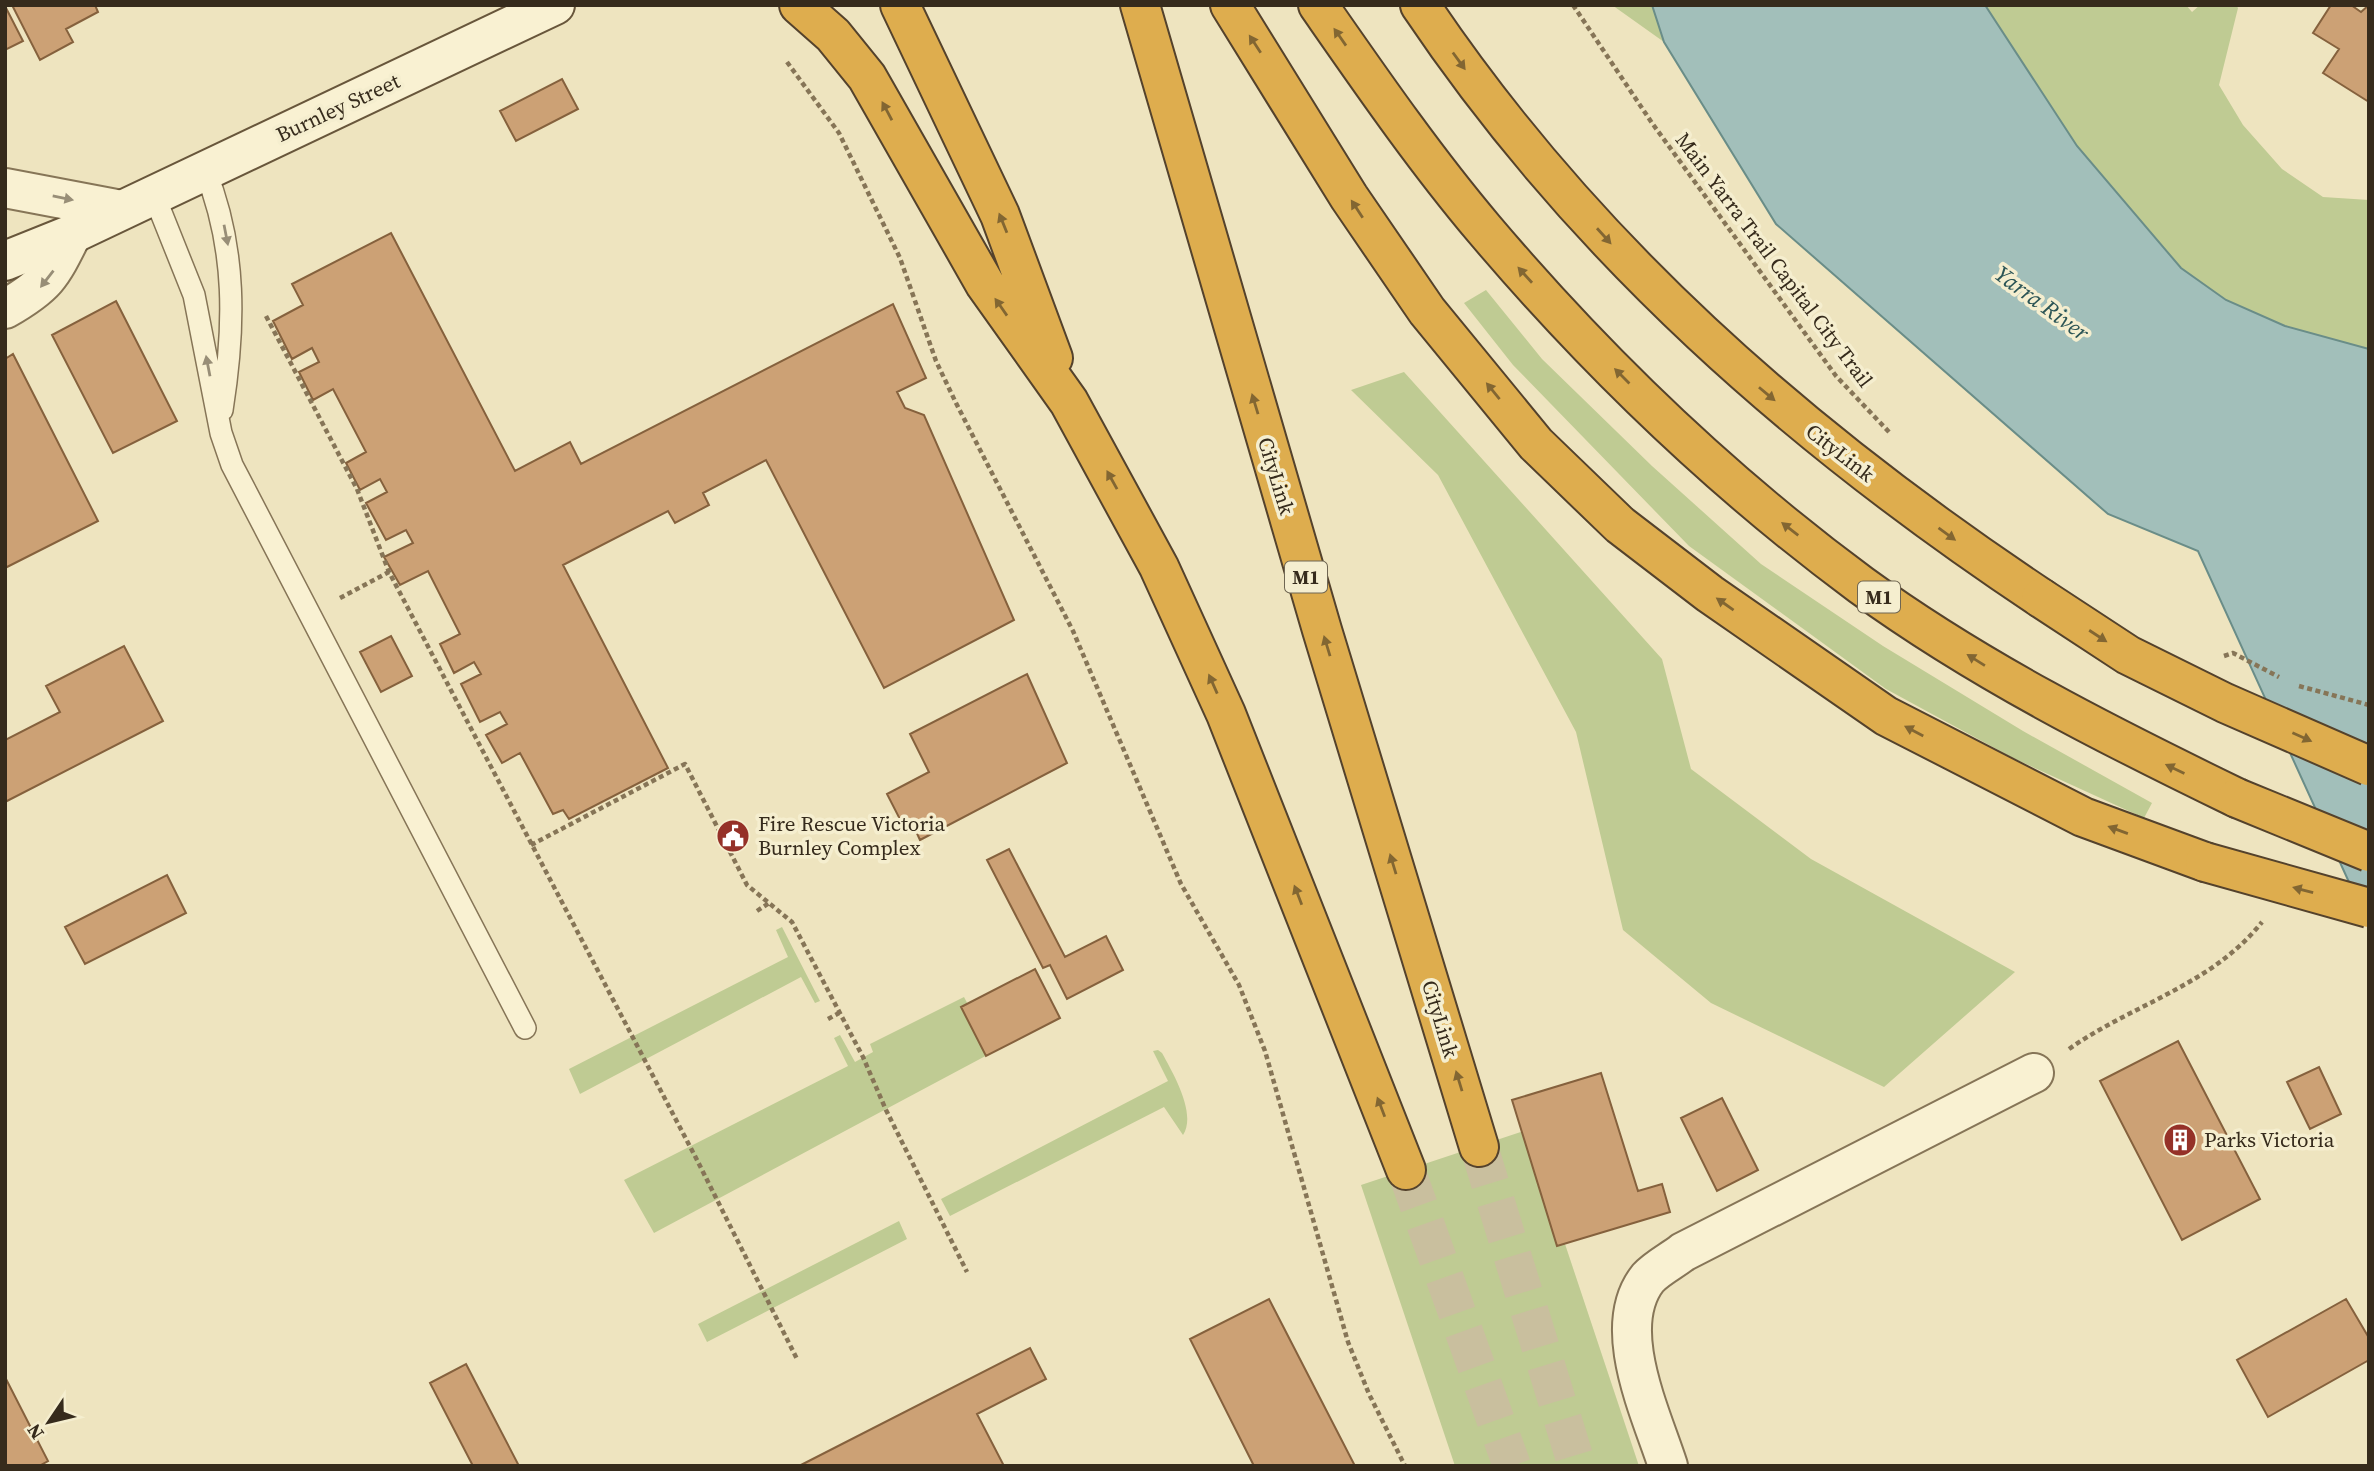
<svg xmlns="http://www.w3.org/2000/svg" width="2374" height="1471" font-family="'Source Serif 4',serif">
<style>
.green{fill:#bfcb93}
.water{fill:#a2bfba;stroke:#6a8d88;stroke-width:2}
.building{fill:#cca175;stroke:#85613d;stroke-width:2}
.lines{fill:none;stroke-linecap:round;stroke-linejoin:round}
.motorway-tunnel{stroke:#c9bf9e;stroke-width:38;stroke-dasharray:38 19;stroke-linecap:butt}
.service-casing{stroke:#867557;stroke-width:24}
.minor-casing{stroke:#867557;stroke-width:42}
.secondary-casing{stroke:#68563b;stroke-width:42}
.motorway-casing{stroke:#54422c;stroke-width:42}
.path{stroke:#867557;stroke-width:4.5;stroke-dasharray:5 3.5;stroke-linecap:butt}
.service{stroke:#f9f1d2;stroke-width:21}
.minor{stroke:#f9f1d2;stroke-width:38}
.secondary{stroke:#f9f1d2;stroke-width:38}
.motorway{stroke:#dead4e;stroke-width:38}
.motorway-bridge-casing{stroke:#54422c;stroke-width:42;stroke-linecap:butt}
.motorway-bridge{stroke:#dead4e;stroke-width:38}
.oneway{fill:#826632}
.oneway2{fill:#988e77}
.labels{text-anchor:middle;stroke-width:7;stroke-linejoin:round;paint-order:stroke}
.shield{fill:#f5eecf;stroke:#6f6652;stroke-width:2}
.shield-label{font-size:19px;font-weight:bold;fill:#362b1c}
.street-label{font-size:21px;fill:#362b1c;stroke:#f5eecf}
.poi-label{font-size:21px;fill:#362b1c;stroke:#f5eecf;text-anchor:start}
.water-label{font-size:23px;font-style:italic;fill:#2b5455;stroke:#f5eecf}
</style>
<rect width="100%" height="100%" fill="#eee4bf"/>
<path class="green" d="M1612 5H1652L1664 42Z
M1985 5H2186L2192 12 2200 5H2236L2238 8 2219 85 2243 125 2282 169 2323 197 2369 200V349L2285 326 2226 300 2181 268 2077 146Z
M1486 290 1542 359 1652 466 1761 564 1883 646 2023 731 2152 803 2144 818 2013 758 1886 689 1689 546 1513 365 1464 303Z
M1404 372 1662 659 1691 769 1811 859 2015 972 1884 1087 1711 1003 1623 930 1576 732 1438 475 1351 390Z
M782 927 820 1001 815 1003 801 977 580 1094 569 1069 788 957 776 930Z
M964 997 993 1052 654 1233 624 1180 848 1066 834 1038 840 1035 855 1062 873 1052 870 1044Z
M1158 1050 1162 1053C1173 1073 1197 1114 1183 1135L1164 1107 950 1216 941 1199 1168 1081 1153 1051Z
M1527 1130 1639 1466H1455L1361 1185Z
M899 1221 907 1239 707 1342 698 1324Z"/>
<path class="water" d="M1652 5H1985L2077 146 2181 268 2226 300 2285 326 2369 349V926L2198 551 2108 514 1776 224 1664 42Z"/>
<path class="building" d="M12 5H95L98 12 66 29 73 42 40 60Z
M2331 5H2351L2361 12 2369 5V102L2323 73 2339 49 2313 33Z
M5 6 23 41 5 50Z
M562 79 578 109 516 141 500 111Z
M391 233 515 471 570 442 581 464 893 304 926 378 897 392 905 408 924 415 1014 620 884 688 766 460 703 493 709 505 675 523 668 511 563 565 668 768 569 819 563 810 553 814 520 753 502 763 486 735 507 724 500 712 480 722 461 684 481 674 474 662 454 673 440 644 460 634 428 571 400 585 384 557 413 543 406 530 386 540 366 503 387 492 380 479 360 490 346 463 366 452 333 389 313 400 299 372 319 362 312 348 292 359 273 321 303 305 292 284Z
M116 301 177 421 113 453 52 335Z
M13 354 98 521 5 568V359Z
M391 636 412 676 381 692 360 652Z
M124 646 163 721 5 802V740L60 712 46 686Z
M1027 674 1067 763 920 840 915 829 907 833 887 794 929 772 910 734Z
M1009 849 1065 957 1106 936 1123 970 1067 999 1050 965 1043 968 987 860Z
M167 875 186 913 85 964 65 927Z
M1035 969 1060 1018 986 1056 961 1007Z
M2178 1041 2260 1199 2182 1240 2100 1081Z
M2319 1067 2341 1114 2310 1129 2287 1082Z
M1601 1073 1638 1191 1662 1184 1670 1212 1557 1246 1512 1100Z
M1722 1098 1758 1170 1717 1191 1681 1118Z
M1269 1299 1355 1466H1254L1190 1339Z
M2346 1299 2369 1338V1360L2268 1417 2237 1360Z
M1030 1348 1046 1379 977 1414 1004 1466H799Z
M466 1364 519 1466H473L430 1383Z
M5 1377 48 1461 39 1466H5Z"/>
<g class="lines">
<path class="motorway-tunnel" d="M1479 1147 1577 1466
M1406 1170 1512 1466"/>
<defs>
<path id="service" d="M205 170C237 249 235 328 222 410
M154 195 194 295 221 433 232 465 525 1028"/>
<path id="minor" d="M5 188 121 210
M5 309C47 285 51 276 72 234
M1668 1466C1651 1413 1609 1327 1648 1278 1657 1268 1673 1260 1683 1252L2034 1073"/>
<path id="secondary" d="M5 261 72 234 555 5"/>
<path id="motorway" d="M799 5 833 35 867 77 985 284 1069 402 1159 567 1226 714 1406 1170
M900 5 1000 215 1053 358
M1140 5 1322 630 1479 1147
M1230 5 1349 197 1427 311 1536 444 1620 525 1710 594 1886 716 2083 817 2205 862
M1318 5C1371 81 1424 158 1484 229 1595 360 1723 483 1861 585 1978 670 2107 735 2237 798
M1420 5C1584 249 1799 437 2041 598"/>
</defs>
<use href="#service" class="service-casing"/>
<use href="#minor" class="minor-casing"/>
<use href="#secondary" class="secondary-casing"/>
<use href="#motorway" class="motorway-casing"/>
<path class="path" d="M1573 5 1652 123 1836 376 1889 432
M787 62 839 133 900 258 936 361 956 403 1073 631 1181 884 1239 985 1265 1051 1348 1342 1369 1394 1405 1466
M266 316 357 489 389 572 696 1158 797 1359
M340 598 389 572
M2224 656 2233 653 2279 677
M2299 686 2369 705
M531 845 685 764 747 885 792 922 863 1057 886 1110 967 1272
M757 911 769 903
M828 1019 839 1013
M2069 1049C2133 1004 2212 985 2262 922"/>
<use href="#service" class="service"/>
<use href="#minor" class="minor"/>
<use href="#secondary" class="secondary"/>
<use href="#motorway" class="motorway"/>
<defs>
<path id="motorway-bridge" d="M2041 598 2128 655 2225 703 2369 766
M2237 798 2369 852
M2205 862 2369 908"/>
</defs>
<use href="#motorway-bridge" class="motorway-bridge-casing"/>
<use href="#motorway-bridge" class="motorway-bridge"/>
</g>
<defs><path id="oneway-solid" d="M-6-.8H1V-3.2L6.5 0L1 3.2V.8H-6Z" transform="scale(1.75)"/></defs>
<g class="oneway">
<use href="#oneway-solid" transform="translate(1340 37) rotate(-125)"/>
<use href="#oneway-solid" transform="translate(1255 44) rotate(-123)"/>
<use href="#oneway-solid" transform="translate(1459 61) rotate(54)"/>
<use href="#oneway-solid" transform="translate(887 111) rotate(-118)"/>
<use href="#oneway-solid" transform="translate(1357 209) rotate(-123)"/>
<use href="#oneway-solid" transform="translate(1003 223) rotate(-112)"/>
<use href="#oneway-solid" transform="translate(1604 236) rotate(48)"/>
<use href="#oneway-solid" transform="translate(1525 275) rotate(-132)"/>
<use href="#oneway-solid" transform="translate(1001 307) rotate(-125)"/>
<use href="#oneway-solid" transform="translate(1622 376) rotate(-135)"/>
<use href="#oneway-solid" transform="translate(1493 391) rotate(-129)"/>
<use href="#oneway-solid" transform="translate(1767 394) rotate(40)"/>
<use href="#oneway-solid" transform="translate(1255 404) rotate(-107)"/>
<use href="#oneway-solid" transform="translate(1112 480) rotate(-119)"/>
<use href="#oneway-solid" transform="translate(1790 529) rotate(-142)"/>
<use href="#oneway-solid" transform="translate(1947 534) rotate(36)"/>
<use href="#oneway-solid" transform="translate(1725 604) rotate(-145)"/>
<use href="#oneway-solid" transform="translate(2098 636) rotate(33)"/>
<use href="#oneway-solid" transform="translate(1327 646) rotate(-107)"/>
<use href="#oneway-solid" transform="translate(1976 660) rotate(-148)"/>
<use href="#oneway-solid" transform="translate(1213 684) rotate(-114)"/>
<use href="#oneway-solid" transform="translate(1914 731) rotate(-152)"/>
<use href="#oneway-solid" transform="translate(2302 737) rotate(24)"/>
<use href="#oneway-solid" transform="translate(2175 769) rotate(-154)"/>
<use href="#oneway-solid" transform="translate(2118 830) rotate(-160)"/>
<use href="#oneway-solid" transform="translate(1393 864) rotate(-107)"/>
<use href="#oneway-solid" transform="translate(2303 890) rotate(-165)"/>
<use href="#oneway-solid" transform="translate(1298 895) rotate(-111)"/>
<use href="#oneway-solid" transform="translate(1459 1081) rotate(-107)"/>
<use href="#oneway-solid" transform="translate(1381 1107) rotate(-111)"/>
</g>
<g class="oneway2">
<use href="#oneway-solid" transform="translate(63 198) rotate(11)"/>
<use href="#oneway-solid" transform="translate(226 235) rotate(79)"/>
<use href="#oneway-solid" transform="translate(47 279) rotate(128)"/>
<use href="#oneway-solid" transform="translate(208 366) rotate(-101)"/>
</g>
<defs>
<symbol id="civic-disc" viewBox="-11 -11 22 22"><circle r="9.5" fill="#953128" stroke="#f5eecf"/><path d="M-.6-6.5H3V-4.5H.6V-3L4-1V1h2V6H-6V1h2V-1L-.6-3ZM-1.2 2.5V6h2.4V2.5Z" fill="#fff"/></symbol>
<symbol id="building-disc" viewBox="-11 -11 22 22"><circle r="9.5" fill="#953128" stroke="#f5eecf"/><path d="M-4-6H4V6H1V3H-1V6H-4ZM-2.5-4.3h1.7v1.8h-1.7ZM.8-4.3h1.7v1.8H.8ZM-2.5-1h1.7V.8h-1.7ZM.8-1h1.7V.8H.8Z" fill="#fff"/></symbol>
</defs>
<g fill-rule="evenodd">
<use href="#civic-disc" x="714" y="817" width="38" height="38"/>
<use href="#building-disc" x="2161" y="1121" width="38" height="38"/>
</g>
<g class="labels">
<g class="shield">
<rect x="1285" y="561.5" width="42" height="31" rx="5"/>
<rect x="1858" y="581.5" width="42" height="31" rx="5"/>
</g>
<g class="shield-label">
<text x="1306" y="584">M1</text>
<text x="1879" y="604">M1</text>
</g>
<g class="street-label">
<text transform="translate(338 108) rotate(-25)" y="7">Burnley Street</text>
<text transform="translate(1774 260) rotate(53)" y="7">Main Yarra Trail Capital City Trail</text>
<text transform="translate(1840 453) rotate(38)" y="7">CityLink</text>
<text transform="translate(1276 476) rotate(73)" y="7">CityLink</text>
<text transform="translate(1440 1019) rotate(73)" y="7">CityLink</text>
</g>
<g class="poi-label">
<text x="758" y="831">Fire Rescue Victoria<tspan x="758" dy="24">Burnley Complex</tspan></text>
<text x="2204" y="1147">Parks Victoria</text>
</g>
<g class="water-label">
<text transform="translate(2042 303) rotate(36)" y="8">Yarra River</text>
</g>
</g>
<rect width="2374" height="1471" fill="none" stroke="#362b1c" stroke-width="14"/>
<g transform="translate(49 1422) rotate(235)" stroke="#f5eecf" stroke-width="5" paint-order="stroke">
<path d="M0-5L12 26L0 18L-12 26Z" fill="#362b1c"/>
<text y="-10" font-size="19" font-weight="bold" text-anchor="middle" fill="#362b1c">N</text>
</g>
</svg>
